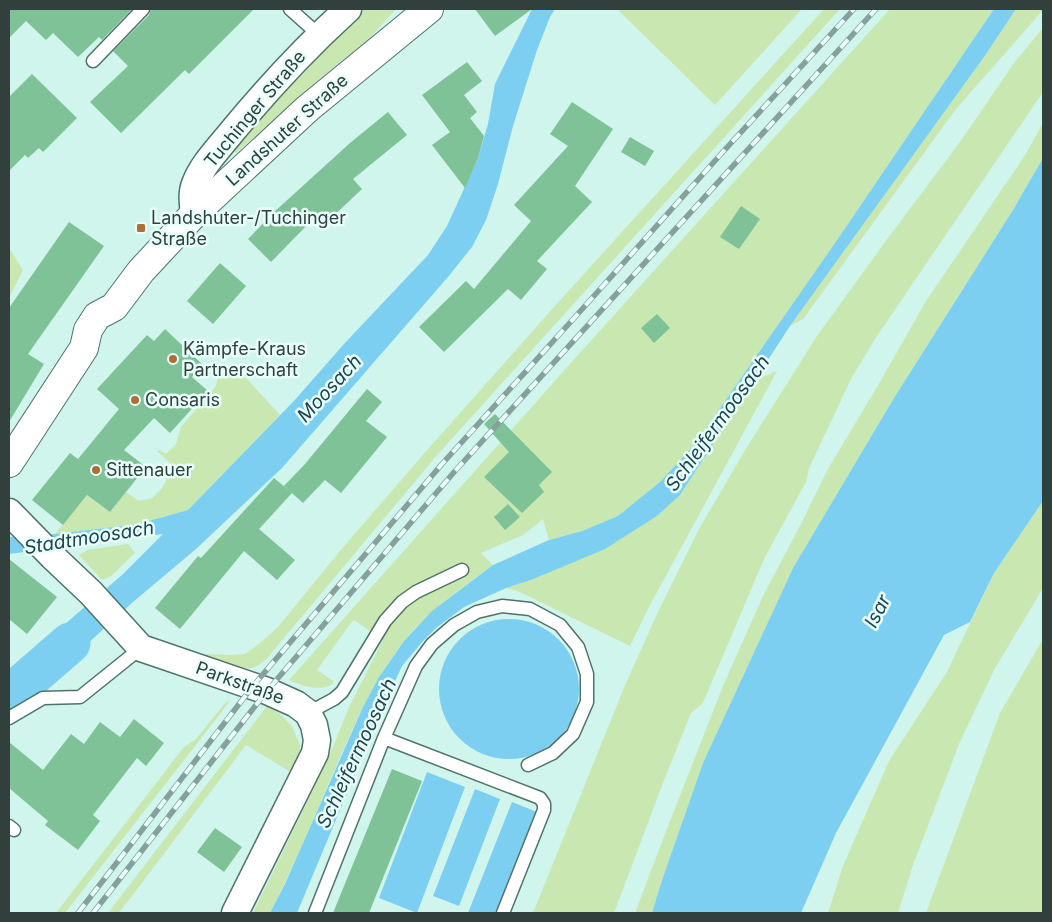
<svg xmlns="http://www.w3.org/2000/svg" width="1052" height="922" font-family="Inter,sans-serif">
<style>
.green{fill:#c9e7b1}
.water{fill:#7dcff1}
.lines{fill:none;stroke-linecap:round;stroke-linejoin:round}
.river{stroke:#7dcff1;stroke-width:41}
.building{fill:#7fc297}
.service-casing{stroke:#50726a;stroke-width:15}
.minor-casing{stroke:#50726a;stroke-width:29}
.secondary-casing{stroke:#50726a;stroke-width:30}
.service{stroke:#fff;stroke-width:12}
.minor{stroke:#fff;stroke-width:26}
.secondary{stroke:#fff;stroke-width:28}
.rail-casing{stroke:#86a19b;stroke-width:5.5}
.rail{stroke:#e8fff9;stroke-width:4;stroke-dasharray:11;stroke-linecap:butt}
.poi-dot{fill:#ae6e36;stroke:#e8fff9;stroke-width:2}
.labels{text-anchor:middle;stroke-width:5;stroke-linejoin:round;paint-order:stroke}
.street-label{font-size:18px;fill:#31403d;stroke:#e8fff9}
.poi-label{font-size:18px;fill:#31403d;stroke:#e8fff9;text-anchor:start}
.water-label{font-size:19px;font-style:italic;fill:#1d4250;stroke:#e8fff9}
</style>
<rect width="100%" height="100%" fill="#cff5ec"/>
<path class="green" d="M363 9H396L370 38 317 81 236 153 230 147 325 43Z
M617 9H802L715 105Z
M824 9H840L438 454 268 657C263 662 258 667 251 668 237 670 217 661 204 656L205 654 231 655 245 654 259 644 278 627 340 551 429 448 554 307Z
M890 9H994L833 246 695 444 660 482 618 516 582 531 549 540 543 519 523 535 481 553 493 565C462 588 429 610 404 641 375 678 356 721 337 764 315 814 295 865 270 913H253L326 764 350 705 383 640 354 620 350 624 317 670 333 681V684C318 692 304 686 289 680L569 365Z
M1016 9H1043V10L956 109 803 319 790 326 984 57Z
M1043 28V92L877 336 852 377 809 468 806 482 764 559 708 691 702 704 691 713 666 775 614 913H533L626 683 658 612 699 529 747 447 817 336 888 238 960 142 1014 63Z
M1043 123V158L1013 210 894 398 793 568 703 763 661 883 652 913H635L665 834 723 686 764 594 802 522 828 469 880 382 926 301 1024 157Z
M9 248 23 270 9 298Z
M231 364 246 378 280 415 188 510 138 524 55 534 87 495 110 512 126 492 139 501 152 498 162 488 174 467 157 451 160 450 166 454 176 444 181 427 216 386 218 376Z
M777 371 650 605 630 646 518 591 506 588 531 580 680 495 755 380Z
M1043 501V588L994 670 959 744 913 865 898 913H828L843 866 889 761 947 672 994 573Z
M128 544 135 553 111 576 102 580 79 555 88 550Z
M1043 639V913H926L1000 713Z
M230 701 65 913H56L184 747 196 739 226 702Z
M267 706 280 714 292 726 300 745V757L294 774 246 745 119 913H108Z"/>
<path class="water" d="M532 9H555L550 17 537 50 513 126 498 184 486 220 472 247 448 277 282 468 196 549 133 602 36 691 15 667 122 575 163 534 9 554V537L55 534 138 524 188 510 293 402 344 344 428 255 447 226 478 158 488 124 495 84Z
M994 9H1016L984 57 790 326 680 495 657 516 605 549 531 580 506 588 464 607 436 628 423 641 402 666 384 705 297 913H270L285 884 363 707 379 677 404 641 432 611 493 565 549 540 582 531 618 516 660 482 695 444 833 246Z
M1043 158V501L994 573 970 622 944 635 836 833 801 913H652L661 883 703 763 793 568 894 398 1013 210Z
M439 689a70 70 0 1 1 140 0a70 70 0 1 1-140 0Z
M427 772 465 787 417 913 379 898Z
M475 789 500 799 459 906 433 896Z
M512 802 537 812 497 913H468Z"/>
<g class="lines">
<path class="river" d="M9 696 70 643"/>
</g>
<path class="building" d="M9 9H132L102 40 99 37 78 57 53 33 46 40 26 21 9 38Z
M151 9H254L189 74 185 70 121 133 90 102 128 66 113 51 149 15Z
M475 9H532L495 36Z
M467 62 482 81 464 95 477 112 470 118 484 136 478 158 465 188 432 145 450 132 422 95Z
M32 74 77 118 43 152 39 148 28 158 25 155 9 171V97Z
M572 102 613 129 575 186 592 202 537 261 547 269 521 300 508 289 444 352 419 327 466 281 474 289 531 221 514 205 568 146 550 134Z
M388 112 407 135 353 179 362 189 327 222 319 213 271 262 248 239 273 213 350 143Z
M630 137 654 151 645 166 621 152Z
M741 206 760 219 739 249 720 237Z
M69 222 104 246 28 354 44 364 9 422V308Z
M220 263 246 286 213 324 187 301Z
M657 314 670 328 654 343 641 328Z
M165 329 203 365 192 377 208 391 170 433 154 418 124 450 146 467 110 512 87 495 63 525 32 500 70 453 78 459 119 409 97 389 147 335 154 341Z
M367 389 382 402 366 421 387 437 341 493 325 480 303 503 284 486 305 464Z
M495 414 552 472 539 485 544 492 522 513 484 477 509 452 484 424Z
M274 478 292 493 259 529 295 560 277 580 244 551 180 629 155 608 198 556 201 558Z
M508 504 520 517 505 530 494 517Z
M9 559 57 597 27 634 9 619Z
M134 719 164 743 146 766 137 758 93 815 100 821 78 850 45 825 48 821 9 788V742L43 770 71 734 84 744 100 722 120 737Z
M392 769 422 781 369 913H333Z
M215 828 242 847 224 872 197 852Z"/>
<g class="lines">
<defs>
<path id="service" d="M290 9 319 35
M93 61 143 9
M308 713 334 699 342 692 385 621 402 602 416 592 462 570
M9 718 43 698 80 697 141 648
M384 738 416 666 432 644 454 625 477 612 502 606 530 609 560 625 578 647 587 674V702L573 734 553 753 528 765
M9 826 14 830
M315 913 384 738 540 798 544 804V810L503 913"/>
<path id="minor" d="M194 214C193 204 191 194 195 184 202 165 218 149 230 134 267 89 305 48 348 9
M9 512 53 557 91 593 141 648 267 691 296 704 308 713 314 725 317 740 315 753 235 913"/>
<path id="secondary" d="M9 463 84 348 88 330 97 316 114 307 141 271 194 214 307 109 429 9"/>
</defs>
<use href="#service" class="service-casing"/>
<use href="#minor" class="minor-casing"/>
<use href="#secondary" class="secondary-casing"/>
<use href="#service" class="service"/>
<use href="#minor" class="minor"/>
<use href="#secondary" class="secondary"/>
<defs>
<path id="rail" d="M78 913 253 686 369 550 442 464 576 316 721 154 854 9
M93 913 267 691 455 471 876 9"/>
</defs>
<use href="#rail" class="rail-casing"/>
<use href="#rail" class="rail"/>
</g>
<g class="poi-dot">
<rect x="136" y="223" width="10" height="10" rx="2.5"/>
<circle cx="173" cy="359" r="5"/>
<circle cx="135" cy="400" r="5"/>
<circle cx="96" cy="470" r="5"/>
</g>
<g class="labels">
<g class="street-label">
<text transform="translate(255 109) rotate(-50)" y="6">Tuchinger Straße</text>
<text transform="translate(287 130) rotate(-42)" y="6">Landshuter Straße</text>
<text transform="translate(240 683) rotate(20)" y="6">Parkstraße</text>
</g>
<g class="poi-label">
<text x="151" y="224">Landshuter-/Tuchinger<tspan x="151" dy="21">Straße</tspan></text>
<text x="183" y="355">Kämpfe-Kraus<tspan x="183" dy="21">Partnerschaft</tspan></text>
<text x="145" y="406">Consaris</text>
<text x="106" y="476">Sittenauer</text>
</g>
<g class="water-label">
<text transform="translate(329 388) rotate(-47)" y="7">Moosach</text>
<text transform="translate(717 423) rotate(-54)" y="7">Schleifermoosach</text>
<text transform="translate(89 537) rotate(-9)" y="7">Stadtmoosach</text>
<text transform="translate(877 611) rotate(-63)" y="7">Isar</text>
<text transform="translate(356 753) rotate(-65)" y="7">Schleifermoosach</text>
</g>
</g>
<rect width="1052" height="922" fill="none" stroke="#31403d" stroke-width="20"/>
</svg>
